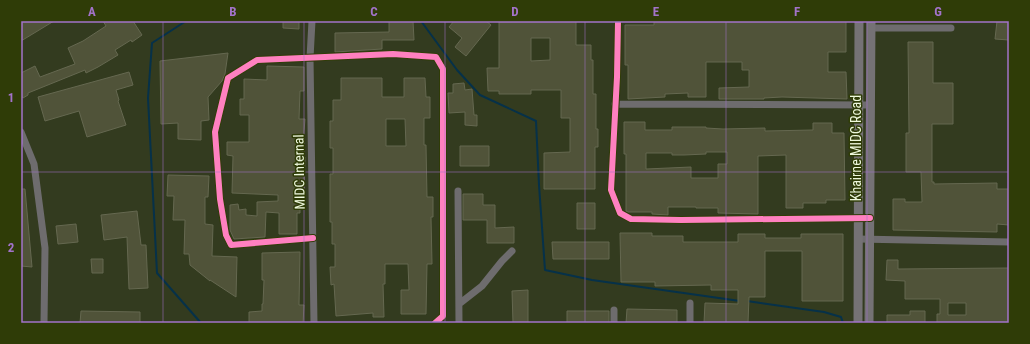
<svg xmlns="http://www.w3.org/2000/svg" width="1030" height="344" font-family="'Roboto Condensed',sans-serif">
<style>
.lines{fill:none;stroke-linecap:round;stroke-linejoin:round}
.stream{stroke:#063149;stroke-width:2}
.building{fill:#505339;stroke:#656850;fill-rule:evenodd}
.minor{stroke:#6e6c6e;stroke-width:7}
.major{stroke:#757275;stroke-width:9}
.cycleway-casing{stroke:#2f3c07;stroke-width:8}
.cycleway{stroke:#ff80c0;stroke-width:6}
.grid{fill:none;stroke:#a373ca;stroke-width:1;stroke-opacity:0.55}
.labels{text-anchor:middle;stroke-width:3;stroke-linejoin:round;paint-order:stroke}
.street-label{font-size:14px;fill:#eef8dd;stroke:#2f3c07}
.neatline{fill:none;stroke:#a373ca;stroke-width:1.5}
.grid-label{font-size:13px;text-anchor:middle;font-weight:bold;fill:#a373ca}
</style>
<rect width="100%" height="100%" fill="#333b1f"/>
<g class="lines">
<path class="stream" d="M186 21 152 43 148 98 157 273 201 323
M421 21 457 70 480 95 536 121 539 185 545 270 592 280 740 301
M747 301 824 312 841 317 843 323"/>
</g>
<path class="building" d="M21 21H54L21 41Z
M103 21H133L142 35 132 42 131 40 115 50 118 55 98 67 86 73 85 70 28 93V95L23 98 21 95V73L35 66 40 77 75 64 68 48 83 41 106 26Z
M283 21H299V29L283 28Z
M389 21H413L414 40H382V49L335 52V33L389 32Z
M454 21H486L491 25 466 56 455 47 462 38 449 27Z
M576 21V45H591V60H593V94H596V129H598V147H595V189H544V153L570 152V118H561V90H531V94H499V91H488L487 68H499V22ZM531 38H550V60L531 61Z
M654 21H846V52H828V72H846L847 99 782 97 764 98V99H719V88L749 87V70H742V62H706V97H688V93L665 94V97L628 99V65H625V25H654Z
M997 21H1009V40L995 39Z
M908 42H933V83H953V124H932V182H934V184L997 183V189H1009V225L997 224V232L893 230V199H905V202H922L921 172H906V133H909Z
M228 53 225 74 222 81 208 97 209 120 201 121V140L178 139V123L161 124 160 61Z
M267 66 304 67V91H300L299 119H305L302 157H305L304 193H300V213H297V234H279V213L266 212 265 237 234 239 230 230V205L238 204 239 210 246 209V215L257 216V202L278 201V195L232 193 233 156 227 155V142H249V115H240V99H244V79L267 80Z
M129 72 133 85 116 90 119 100 118 101 126 125 87 137 79 111 45 121 38 97Z
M341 78H382V97H404V78H425L426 97H430V118H424V145H426L427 197H433V217H431L432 264H427L426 314H401V290H409L408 264H385V284H383L384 317H373V313L336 316 334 284 331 285 330 267H335V244H332V222H330V174H333V148H330V121H333V100H341ZM386 119H405L406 146H386Z
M464 83 465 90 472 89 474 115H477V126L465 125V112L449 113 448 93H453V84Z
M624 122H645V130H672V127H706V128L723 129 765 128V131L813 130V123H832V133H844L845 200H826V203H803V208H786V155L758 156V214L718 213V208H696V207H668V215L652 214V212H628L626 211V154H624ZM706 152H727V164H718V178H691V167L646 169V153H672V155H684L706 154Z
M460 146H489V166H460Z
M168 175 209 176 208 197H205V224L213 225 212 256 237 257 236 297 210 280V281L190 265 189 254H184L185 220H173L174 196H167Z
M21 189H25L32 267 21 266Z
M463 194H483V205H495V228L514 227V243H487V220H463Z
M577 203H595V229H577Z
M137 211 141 245H146L148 288 129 289 127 237 104 240 101 215Z
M76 224 78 242 58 244 56 226Z
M620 233H652V236H683V242H738V234H765V238H801V234H843V301H802V251H765V297H749L748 323H704L705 303 738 304V290H711V285L655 286V282H621Z
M552 242H609V259H553Z
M300 252 299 305H304L303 323H249V312L262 311V304H263L264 280H262V253Z
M91 259H103V273H92Z
M887 260H898V269L1009 268V323H937V314H940V299H905V281L886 280ZM948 303H966V315H948Z
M528 290V323H513L512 291Z
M627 309 677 310V323H626Z
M81 311 140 312V323H80Z
M567 311H609V323H567Z
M910 311H925V323H887V315H910Z"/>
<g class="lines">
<path class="minor" d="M312 21 310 58 314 323
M618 21 617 77 611 190 620 213 631 219 681 220 870 218
M871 28H951
M615 104 871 105
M21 132 34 164 45 248 44 323
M458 191 459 323
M313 238 231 245 226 235 220 199 215 132 228 78 257 60 393 54 436 57 443 69V316L435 323
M858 239 1009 242
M459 304 482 286 502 261 512 251
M614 310V323
M690 323V303"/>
<path class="major" d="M858 323 859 21
M869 323 871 21"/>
<defs>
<path id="cycleway" d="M618 21 617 77 611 190 620 213 631 219 681 220 870 218
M313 238 231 245 226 235 220 199 215 132 228 78 257 60 393 54 436 57 443 69V316L435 323"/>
</defs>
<use href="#cycleway" class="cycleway-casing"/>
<use href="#cycleway" class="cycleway"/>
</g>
<path class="grid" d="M163 21V323M304 21V323M445 21V323M585 21V323M726 21V323M867 21V323M21 172H1009"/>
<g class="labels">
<g class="street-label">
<text transform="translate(856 148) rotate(-90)" y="5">Khairne MIDC Road</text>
<text transform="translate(299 172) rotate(-91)" y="5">MIDC Internal</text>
</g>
</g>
<rect width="1030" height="344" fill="none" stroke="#2f3c07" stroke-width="44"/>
<rect x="22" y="22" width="986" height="300" class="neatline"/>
<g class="grid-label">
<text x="92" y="16">A</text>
<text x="233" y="16">B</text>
<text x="374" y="16">C</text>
<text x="515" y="16">D</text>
<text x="656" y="16">E</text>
<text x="797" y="16">F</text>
<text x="938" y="16">G</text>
<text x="11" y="102">1</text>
<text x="11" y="252">2</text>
</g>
</svg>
